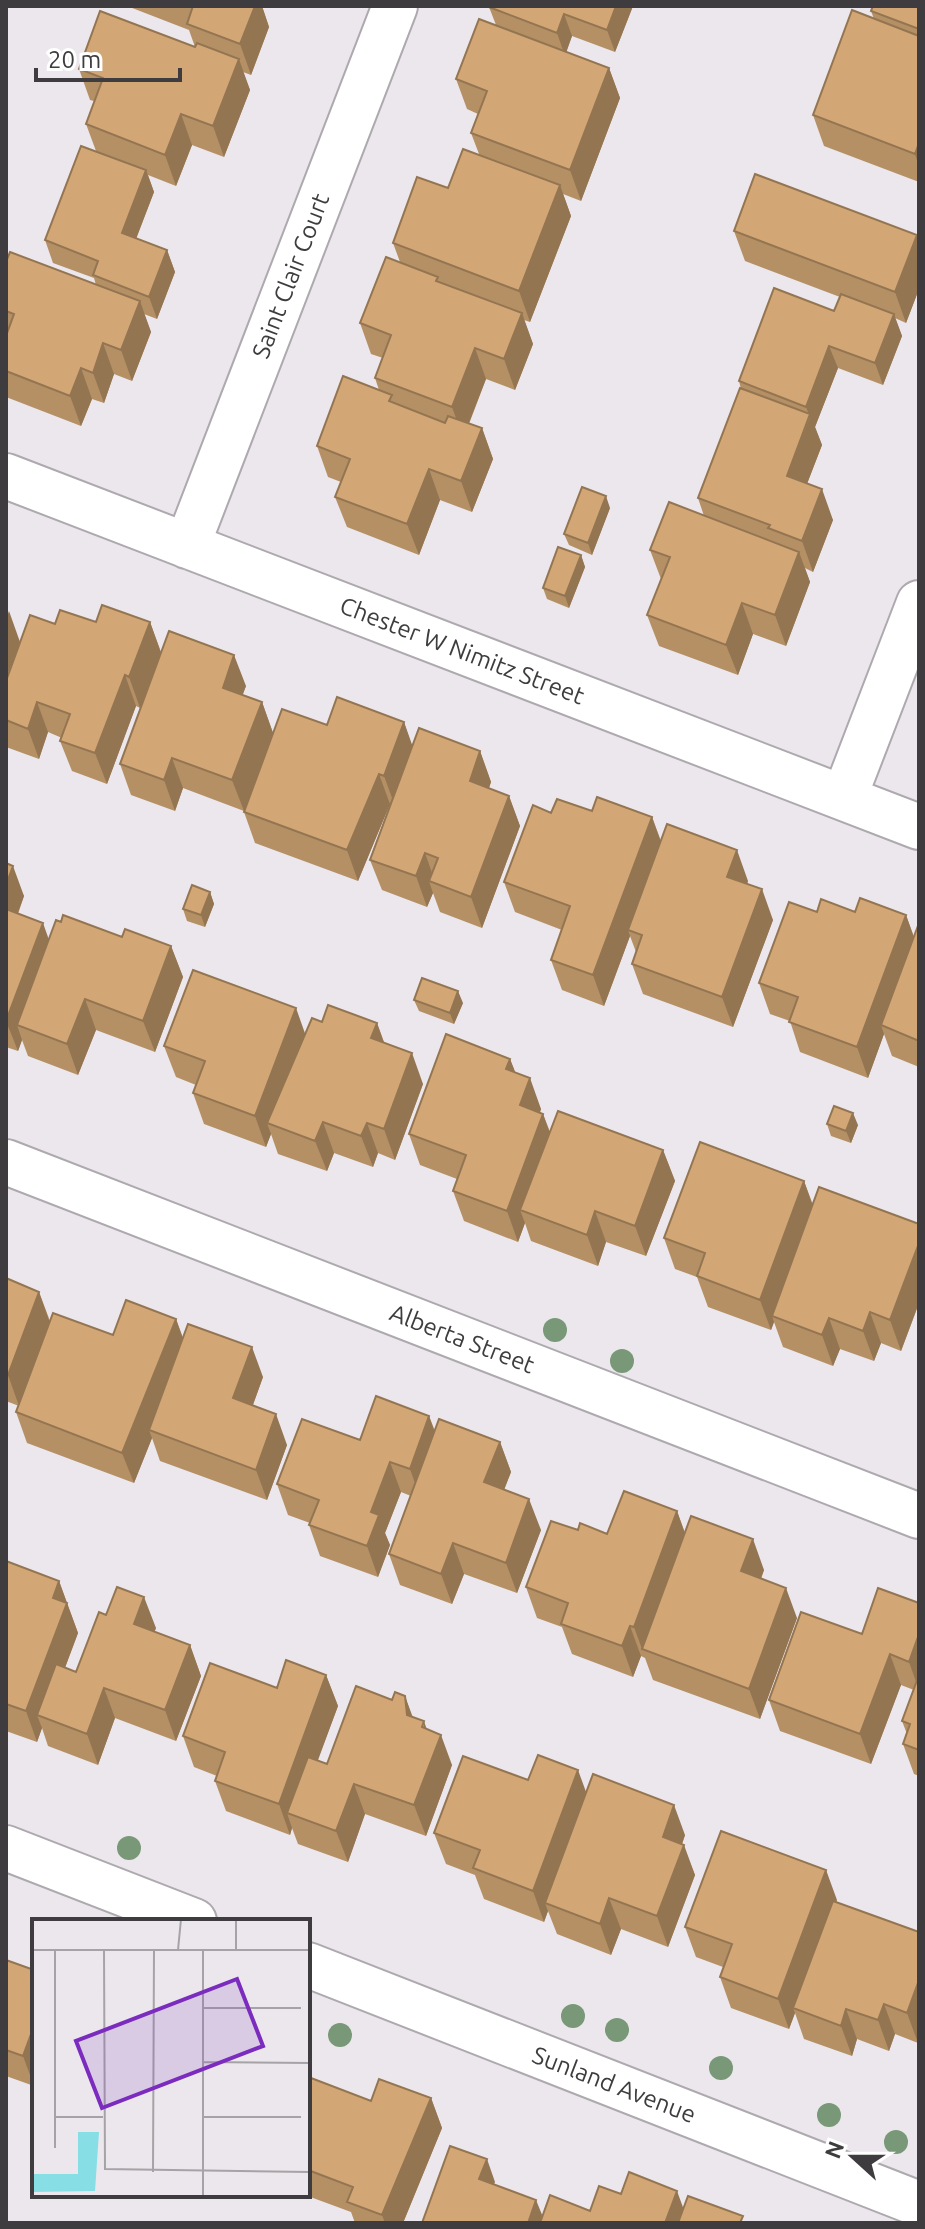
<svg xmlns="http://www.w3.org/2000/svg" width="925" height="2229" font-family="Ubuntu,sans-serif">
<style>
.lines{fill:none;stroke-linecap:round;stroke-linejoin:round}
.minor-casing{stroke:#ada9ae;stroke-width:48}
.minor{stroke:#fff;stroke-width:44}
.tree{fill:#789878}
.wall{fill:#b59065}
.shaded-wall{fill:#947552}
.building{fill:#d3a775;stroke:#947552;stroke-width:2}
.labels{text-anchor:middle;stroke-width:8;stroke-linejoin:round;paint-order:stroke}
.street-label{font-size:24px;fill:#3e3c3e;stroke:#fff}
.inset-road{fill:none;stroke:#a6a3a6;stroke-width:2}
.view{fill:#7b2cbf;fill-opacity:0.15;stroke:#7b2cbf;stroke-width:4}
.inset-edge{fill:none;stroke:#3e3c3e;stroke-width:4}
</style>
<rect width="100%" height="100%" fill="#ebe7ec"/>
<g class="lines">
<defs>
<path id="minor" d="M6 476 919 827
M187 546 395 6
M844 798 919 603
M6 1162 919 1516
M6 1848 194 1921
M308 1965 919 2204"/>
</defs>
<use href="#minor" class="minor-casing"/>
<use href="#minor" class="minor"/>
</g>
<g class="tree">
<circle cx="555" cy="1330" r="12"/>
<circle cx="622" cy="1361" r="12"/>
<circle cx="129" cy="1848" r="12"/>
<circle cx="573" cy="2016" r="12"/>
<circle cx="617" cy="2030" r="12"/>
<circle cx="340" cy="2035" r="12"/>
<circle cx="721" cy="2068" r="12"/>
<circle cx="829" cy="2115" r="12"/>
<circle cx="896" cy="2142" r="12"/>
</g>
<path class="wall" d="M127 6H262L269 27 251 75 243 72 250 90 224 157 192 145 176 186 148 175 154 192 136 238 167 250 175 272 157 319 144 314 151 332 132 381 114 374 104 403 92 399 81 426 6 397V262L96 285 94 278 53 263 45 240 96 151 86 124 94 101 90 100 79 69 195 47 189 30Z
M633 6 615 52 572 36 566 52 609 68 620 98 581 201 563 194 571 216 530 322 524 320 533 344 515 390 486 379 469 424 482 428 493 459 472 512 440 500 419 555 347 527 335 497 341 482 328 477 317 446 379 390 375 378 383 358 371 354 360 323 400 262 393 243 448 188 479 154 471 133 478 114 467 109 456 79 496 25 489 7Z
M919 6V182L824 146 813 115 874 19 871 11Z
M734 231 919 242V289L906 323 895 318 902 336 883 385 838 368 815 427 822 445 807 484 833 520 813 572 805 568 810 582 786 646 753 634 738 675 659 646 647 615 661 579 650 550 704 516 698 498 741 389 739 381 834 311 840 297 745 261Z
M610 508 592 555 569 545 564 534Z
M581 555 585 567 569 608 547 599 543 588Z
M96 622H150L161 652 246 686 242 695 262 702 273 733 244 811 183 788 175 811 131 795 120 764 140 708 136 706 107 784 72 771 60 741 62 738 48 732 39 759 6 747V681L55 624Z
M404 722 412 747 480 751 491 782 489 788 509 796 520 826 482 928 440 912 433 893 427 907 382 890 370 860 390 804 358 881 255 843 244 812 327 725Z
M592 811 652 817 661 841 748 881 747 884 773 920 733 1027 643 994 632 964 636 952 630 936 604 1006 562 990 551 960 562 930 515 912 504 882 551 813Z
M6 863 24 896 18 914 49 939 122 937 171 946 183 977 155 1052 96 1030 78 1075 28 1056 22 1040 18 1051 6 1047Z
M210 892 214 904 205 927 187 921 183 909Z
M817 912H855L906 915 914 937 919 923V1067L892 1056 884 1034 868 1078 800 1052 790 1021 770 1014 759 983Z
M414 1000 463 1003 454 1024 419 1011Z
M322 1022 377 1023 384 1042 423 1084 395 1160 378 1153 373 1167 334 1153 327 1171 278 1154 271 1134 266 1147 204 1124 193 1093 196 1085 176 1077 164 1046 305 1034Z
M510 1059 515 1072 541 1109 540 1113 543 1114 550 1132 663 1150 675 1181 646 1256 606 1242 598 1266 531 1241 525 1223 518 1242 464 1221 453 1191 457 1179 420 1165 409 1134Z
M827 1124 858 1125 851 1143 831 1136Z
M804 1181 813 1205 919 1224V1303L901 1351 881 1343 874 1361 840 1349 833 1366 783 1347 774 1322 771 1330 708 1307 697 1277 675 1269 664 1238Z
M6 1278 39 1292 50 1321 113 1335 176 1319 183 1338 263 1377 253 1405 287 1445 267 1500 160 1461 152 1438 134 1483 27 1443 16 1412 19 1406 6 1401Z
M429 1416 435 1431 500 1442 511 1472 504 1490 541 1530 517 1593 464 1574 452 1604 400 1585 389 1554 411 1496 401 1492 385 1533 390 1545 378 1577 320 1556 309 1525 310 1523 288 1515 277 1484 360 1440Z
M677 1511 685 1533 764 1570 761 1579 797 1618 760 1719 653 1680 645 1658 641 1656 633 1677 572 1654 562 1627 537 1618 526 1587 578 1530 607 1534Z
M6 1561 59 1581 78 1633 65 1668 76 1672 106 1615 156 1628 154 1632 190 1645 201 1676 176 1741 115 1718 98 1765 48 1746 42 1728 37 1742 6 1731Z
M919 1603V1776L914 1774 903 1744 907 1734 902 1721 914 1690 901 1685 871 1764 780 1731 769 1700 862 1634Z
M326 1675 338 1706 317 1761 327 1764 392 1700 405 1696 412 1717 426 1729 452 1765 426 1836 365 1814 348 1862 298 1844 292 1828 290 1835 226 1811 215 1781 217 1776 194 1767 183 1736 277 1688Z
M528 1780 586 1793 685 1835 682 1844 695 1875 668 1947 621 1929 611 1955 557 1934 548 1911 544 1922 484 1899 475 1875 446 1864 434 1833Z
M826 1870 836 1902 919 1932 918 2043 895 2034 889 2051 857 2039 852 2056 804 2039 795 2013 789 2029 731 2008 720 1977 723 1967 696 1957 685 1927Z
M6 1960 34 1970V2086L6 2076Z
M308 2087 371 2101 431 2098 442 2128 403 2223H355L351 2212 305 2195H308Z"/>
<path class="shaded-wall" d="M255 6H262L269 27 251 75 240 44Z
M616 6H633L615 52 607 30Z
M564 14 572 36 565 56 557 33Z
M239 59 250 90 224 157 213 126Z
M609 68 620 98 581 201 570 170Z
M181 114 192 145 176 186 165 155Z
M919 143V167L915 154Z
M146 170 154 192 130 255 122 233Z
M560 185 571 216 530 322 519 291Z
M917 235 919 242V289L906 323 895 292Z
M167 250 175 272 157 319 149 297Z
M140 301 151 332 132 381 121 350Z
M522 313 533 344 515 390 504 359Z
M894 314 902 336 883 385 875 363Z
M103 343 114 374 104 403 93 373Z
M829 346 838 368 815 427 822 445 798 507 787 476 810 417 806 407Z
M475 348 486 379 463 438 452 407Z
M81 368 92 399 81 426 70 396Z
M482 428 493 459 472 512 461 481Z
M429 469 440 500 419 555 407 524Z
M822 489 833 520 813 572 802 541Z
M606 496 610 508 592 555 588 543Z
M799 552 810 582 786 646 775 615Z
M581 555 585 567 569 608 565 596Z
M742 603 753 634 738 675 726 645Z
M9 611 20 642 6 679V619Z
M150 622 161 653 140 708 129 677Z
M234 655 246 686 234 719 223 688Z
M125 675 136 706 107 784 95 753Z
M37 702 48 732 39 759 28 729Z
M262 702 273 733 244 811 232 780Z
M404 722 415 753 395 806 384 776Z
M480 751 491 782 481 811 470 781Z
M172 758 183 788 175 811 164 780Z
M379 774 390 804 358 881 347 850Z
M509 796 520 826 482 928 471 897Z
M652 817 663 848 628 930 630 936 604 1006 593 975Z
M737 850 748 881 739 907 727 877Z
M425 853 436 884 429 881 433 893 427 907 416 876Z
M13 866 24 896 9 937 6 929V885Z
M762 889 773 920 733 1027 722 997Z
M210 892 214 904 205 927 201 915Z
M906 915 917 946 881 1025 884 1034 868 1078 857 1047Z
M43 923 54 954 17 1025 22 1040 18 1051 6 1021Z
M171 946 183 977 155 1052 143 1021Z
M458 991 463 1003 454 1024 450 1013Z
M85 999 96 1030 78 1075 67 1044Z
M296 1008 307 1039 267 1123 271 1134 266 1147 255 1116Z
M377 1023 388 1054 371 1038Z
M412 1053 423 1084 395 1160 384 1129Z
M510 1059 522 1089 506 1069Z
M530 1078 541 1109 531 1136 520 1105Z
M853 1113 858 1125 851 1143 846 1131Z
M543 1114 554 1144 520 1210 525 1223 518 1242 507 1211Z
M323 1122 334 1153 327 1171 315 1141Z
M367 1123 378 1153 373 1167 361 1136Z
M663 1150 675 1181 646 1256 635 1226Z
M804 1181 815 1212 772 1316 774 1322 771 1330 760 1300Z
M595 1211 606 1242 598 1266 587 1235Z
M919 1243V1303L901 1351 890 1320Z
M39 1292 50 1323 19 1406 8 1375Z
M870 1312 881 1343 874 1361 863 1331Z
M829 1318 840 1349 833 1366 822 1335Z
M176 1319 187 1350 149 1430 152 1438 134 1483 122 1453Z
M252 1347 263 1377 244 1429 233 1398Z
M276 1414 287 1445 267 1500 256 1470Z
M429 1416 440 1447 421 1500 410 1469Z
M500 1442 511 1472 495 1513 484 1482Z
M390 1462 401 1492 385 1533 390 1545 378 1577 367 1546 371 1512Z
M529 1499 541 1530 517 1593 506 1563Z
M677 1511 688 1542 642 1649 634 1627Z
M753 1539 764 1570 752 1602 741 1571Z
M453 1543 464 1574 452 1604 441 1574Z
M59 1581 78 1633 46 1718 37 1715 42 1728 37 1742 26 1711 53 1598Z
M786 1588 797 1618 760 1719 749 1689Z
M144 1597 156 1628 145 1655 134 1624Z
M630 1626 641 1656 633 1677 622 1646Z
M919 1634V1690L909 1662Z
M190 1645 201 1676 176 1741 165 1710Z
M890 1654 901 1685 871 1764 860 1734Z
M326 1675 338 1706 297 1817 287 1813 292 1828 290 1835 279 1804Z
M104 1688 115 1718 98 1765 87 1734Z
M405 1696 416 1726 407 1715Z
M424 1721 434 1751 441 1735 452 1765 426 1836 414 1805Z
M578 1770 589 1800 545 1903 548 1911 544 1922 533 1891Z
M354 1784 365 1814 348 1862 336 1831Z
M674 1805 685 1835 674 1868 663 1837Z
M684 1845 695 1875 668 1947 657 1916Z
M826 1870 837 1900 796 2009 793 2008 795 2013 789 2029 778 1999Z
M609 1898 621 1929 611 1955 600 1924Z
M919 1980V2041L918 2043 907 2013Z
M884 2004 895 2034 889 2051 878 2020Z
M846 2009 857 2039 852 2056 841 2026Z
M34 2026V2072L31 2071 34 2079V2086L23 2056Z
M431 2098 442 2128 403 2223H385L382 2215Z
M487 2159 495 2182 487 2201 479 2179Z
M677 2191 688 2221 687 2223H665Z
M536 2200 545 2222 528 2223Z"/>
<path class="building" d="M193 6H255L240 44 187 24Z
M490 6H616L607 30 564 14 557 33 489 7Z
M873 6H919V29L871 11Z
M852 10 919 36V143L915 154 813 115Z
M100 11 195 47 197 43 239 59 213 126 181 114 165 155 86 124 103 78 79 69Z
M479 19 609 68 570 170 471 133 487 91 456 79Z
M81 146 146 170 122 233 167 250 149 297 93 275 98 261 45 240Z
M463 149 560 185 519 291 393 243 417 177 448 188Z
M755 174 917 235 895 292 734 231Z
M10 252 140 301 121 350 103 343 93 373 81 368 70 396 6 371V336L14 314 6 311V262Z
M386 257 438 277 436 281 522 313 504 359 475 348 452 407 375 378 391 335 360 323Z
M774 288 834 311 841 294 894 314 875 363 829 346 806 407 739 381Z
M343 376 392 395 389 401 445 423 448 416 482 428 461 481 429 469 407 524 335 497 350 459 317 446Z
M740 388 810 414 787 476 822 489 802 541 768 528 770 525 698 498Z
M582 487 606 496 588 543 564 534Z
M669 502 799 552 775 615 742 603 726 645 647 615 670 557 650 550Z
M558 547 581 555 565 596 543 588Z
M102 605 150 622 129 677 125 675 95 753 60 741 70 714 37 702 28 729 6 720V681L30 615 55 624 60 610 96 622Z
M169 631 234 655 223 688 262 702 232 780 172 758 164 780 120 764Z
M337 697 404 722 384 776 379 774 347 850 244 812 282 709 327 725Z
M419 728 480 751 470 781 509 796 471 897 429 881 438 858 425 853 416 876 370 860Z
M597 797 652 817 593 975 551 960 570 906 504 882 533 805 551 813 557 799 592 811Z
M667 824 737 850 727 877 762 889 722 997 632 964 642 935 628 930Z
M6 863 13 866 6 885Z
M192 885 210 892 201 915 183 909Z
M860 898 906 915 857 1047 789 1022 798 997 759 983 789 902 817 912 821 899 855 912Z
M6 909 43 923 6 1021Z
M63 915 122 937 125 929 171 946 143 1021 85 999 67 1044 17 1025 56 920 61 922Z
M919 923V1041L881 1025Z
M193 970 296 1008 255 1116 193 1093 205 1061 164 1046Z
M422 978 458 991 450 1013 414 1000Z
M328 1005 377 1023 371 1038 412 1053 384 1129 367 1123 361 1136 323 1122 315 1141 267 1123 312 1018 322 1022Z
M446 1034 510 1059 506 1069 530 1078 520 1105 543 1114 507 1211 453 1191 466 1155 409 1134Z
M834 1106 853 1113 846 1131 827 1124Z
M558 1111 663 1150 635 1226 595 1211 587 1235 520 1210Z
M700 1142 804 1181 760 1300 697 1276 705 1253 664 1238Z
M819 1187 919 1224V1243L890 1320 870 1312 863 1331 829 1318 822 1335 772 1316Z
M6 1278 39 1292 8 1375 6 1374Z
M126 1300 176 1319 122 1453 16 1412 53 1313 113 1335Z
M188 1324 252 1347 233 1398 276 1414 256 1470 149 1430Z
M376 1396 429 1416 410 1469 390 1462 371 1512 379 1515 367 1546 309 1525 319 1500 277 1484 302 1419 360 1440Z
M439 1419 500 1442 484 1482 529 1499 506 1563 453 1543 441 1574 389 1554Z
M624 1491 677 1511 634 1627 630 1626 622 1646 561 1624 568 1603 526 1587 551 1521 578 1530 580 1523 607 1534Z
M691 1516 753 1539 741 1571 786 1588 749 1689 642 1649Z
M6 1561 59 1581 53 1598 67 1603 26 1711 6 1704Z
M117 1587 144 1597 134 1624 190 1645 165 1710 104 1688 87 1734 37 1715 56 1664 76 1672 99 1612 106 1615Z
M878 1588 919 1603V1634L909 1662 890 1654 860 1734 769 1700 801 1612 862 1634Z
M286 1660 326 1675 279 1804 215 1781 225 1752 183 1736 210 1663 277 1688Z
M919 1675V1750L903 1744 910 1724 902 1721Z
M356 1686 392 1700 395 1692 405 1696 407 1715 424 1721 422 1727 441 1735 414 1805 354 1784 336 1831 287 1813 308 1757 327 1764Z
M538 1755 578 1770 533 1891 473 1868 480 1850 434 1833 463 1756 528 1780Z
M593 1774 674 1805 663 1837 684 1845 657 1916 609 1898 600 1924 545 1903Z
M721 1831 826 1870 778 1999 720 1977 732 1944 685 1927Z
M833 1901 919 1932V1980L907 2013 884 2004 878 2020 846 2009 841 2026 793 2008Z
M6 1960 34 1970V2026L23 2056 6 2050Z
M311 2078 371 2101 379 2079 431 2098 382 2215 347 2202 353 2187 308 2170V2087Z
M450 2146 487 2159 479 2179 536 2200 528 2223H422Z
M629 2172 677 2191 665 2223H540L550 2195 590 2211 599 2186 621 2194Z
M688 2196 743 2216 740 2223H678Z"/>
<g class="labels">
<g class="street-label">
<text transform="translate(291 276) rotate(-69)" y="8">Saint Clair Court</text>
<text transform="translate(462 651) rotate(21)" y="8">Chester W Nimitz Street</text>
<text transform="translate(462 1339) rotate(21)" y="8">Alberta Street</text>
<text transform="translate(614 2085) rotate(21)" y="8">Sunland Avenue</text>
</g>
</g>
<g transform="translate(32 1919)">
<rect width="278" height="278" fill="#ebe7ec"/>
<path d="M46 213H67L63 272 0 273V255H46Z" fill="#87dee4"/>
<path class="inset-road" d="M0 31H278M72 31 73 250 278 253M146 31 149 0M204 31V0M171 89H269M171 143 278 144M23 198H71M171 198H269M23 229V31M121 253 122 31M171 278V31"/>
<path class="view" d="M205 60 231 127 70 189 44 122Z"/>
<rect width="278" height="278" class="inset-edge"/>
</g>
<rect width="925" height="2229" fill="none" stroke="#3e3c3e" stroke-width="16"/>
<g transform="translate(853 2157) rotate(291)" stroke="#ffffff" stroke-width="6" paint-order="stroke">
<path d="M0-6L14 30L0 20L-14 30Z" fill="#3e3c3e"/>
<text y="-12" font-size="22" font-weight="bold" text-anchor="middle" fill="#3e3c3e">N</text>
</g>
<path d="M36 68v12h144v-12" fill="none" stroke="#3e3c3e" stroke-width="4"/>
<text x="48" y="68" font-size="24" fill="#3e3c3e" stroke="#ffffff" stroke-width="6" paint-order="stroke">20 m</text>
</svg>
